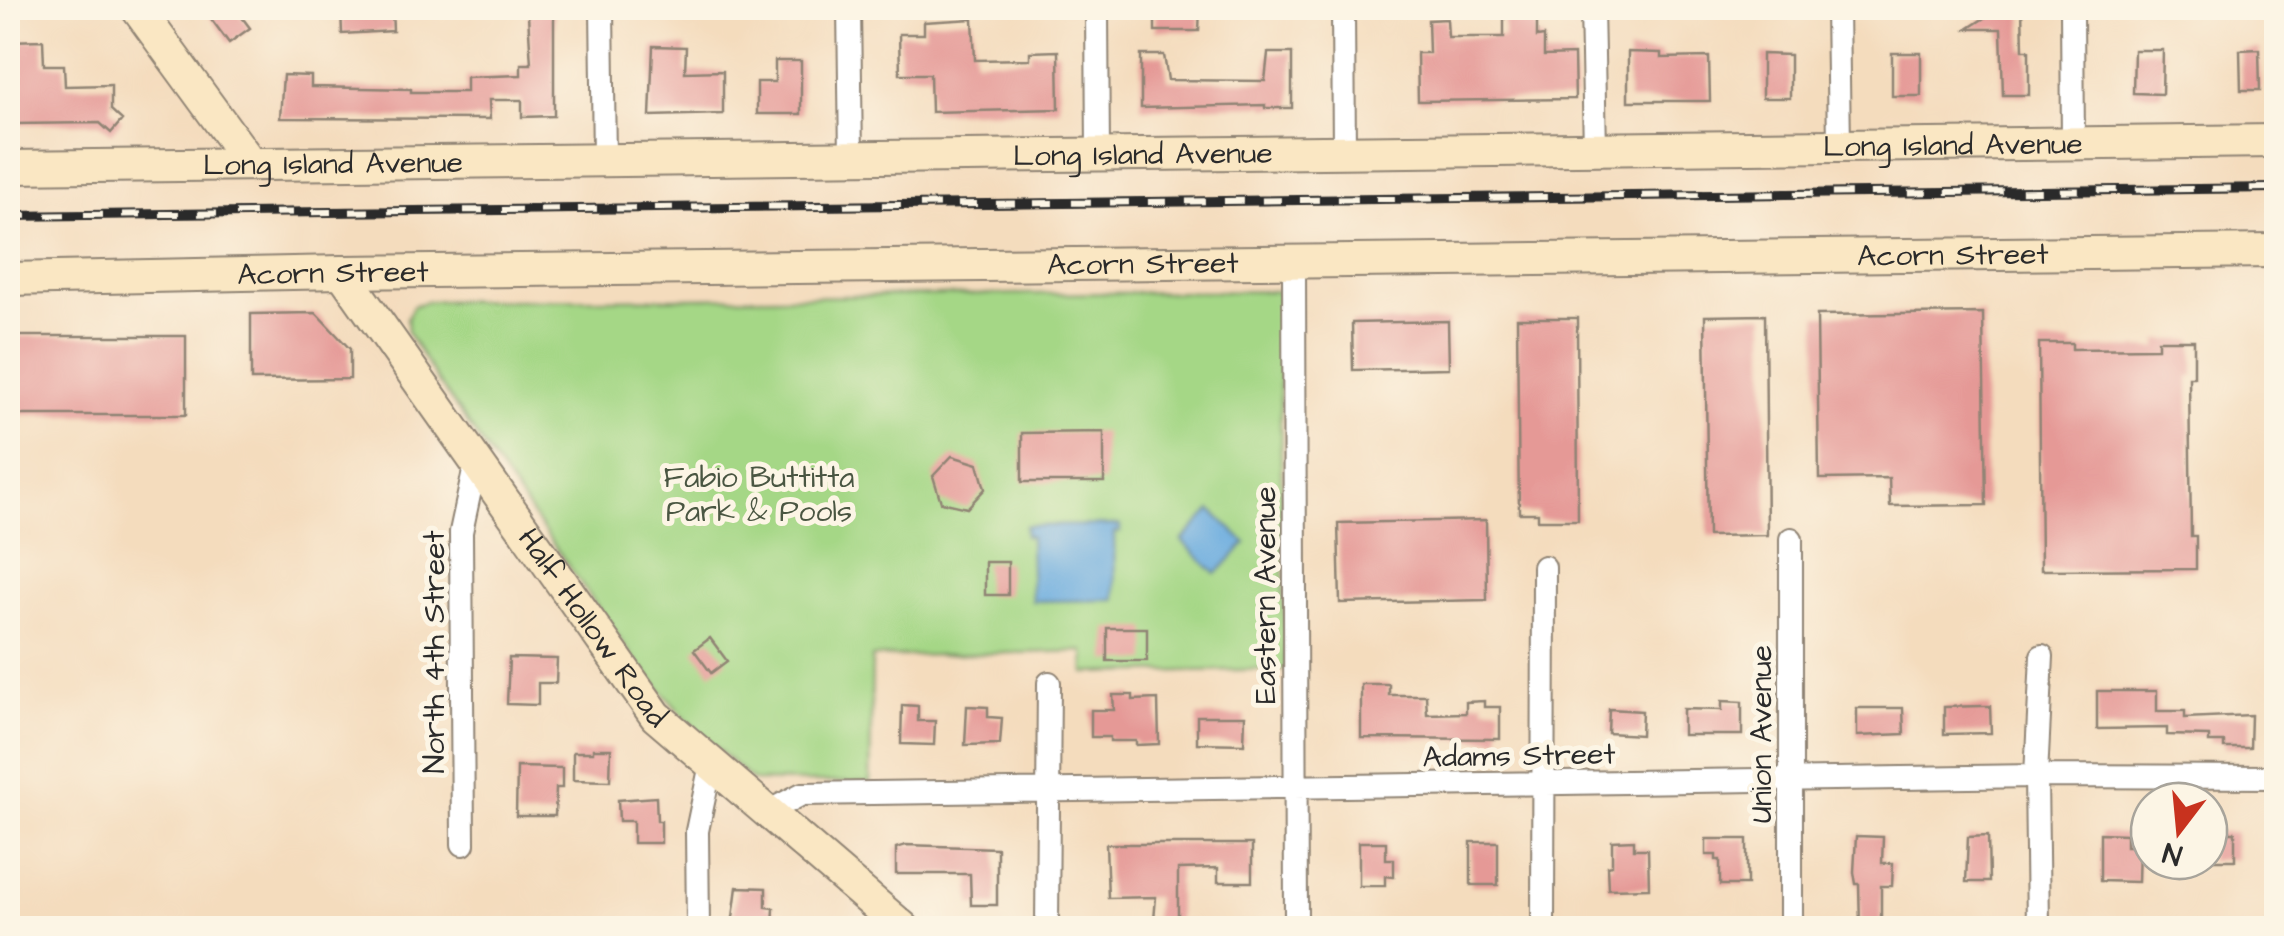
<svg xmlns="http://www.w3.org/2000/svg" width="2284" height="936" font-family="'Architects Daughter',sans-serif">
<style>
.green{fill:#a5d786;stroke:#688158;stroke-width:2.5}
.water{fill:#6bacdf;stroke:#4b6c85;stroke-width:2.5}
.building{fill:#e59996}
.lines{fill:none;stroke-linecap:round;stroke-linejoin:round}
.street-casing{stroke:#908474;stroke-width:26}
.secondary-casing{stroke:#908474;stroke-width:36}
.street{stroke:#fff;stroke-width:22}
.secondary{stroke:#fae7c3;stroke-width:32}
.rail-casing{stroke:#2b2b2b;stroke-width:10}
.rail{stroke:#fcf5e5;stroke-width:6;stroke-dasharray:19;stroke-linecap:butt}
.labels{text-anchor:middle;stroke-width:10;stroke-linejoin:round;paint-order:stroke}
.street-label{font-size:30px;fill:#2b2b2b;stroke:#fcf5e5}
.park-label{font-size:30px;fill:#4a5642;stroke:#fcf5e5}
</style>
<rect width="100%" height="100%" fill="#fcf5e5"/>
<filter id="ink" filterUnits="userSpaceOnUse"><feTurbulence type="fractalNoise" baseFrequency=".01" numOctaves="2"/><feDisplacementMap in="SourceGraphic" scale="20" xChannelSelector="R" yChannelSelector="G"/><feConvolveMatrix kernelMatrix="1 2 1 2 8 2 1 2 1" color-interpolation-filters="sRGB"/></filter>
<filter id="wash" filterUnits="userSpaceOnUse"><feTurbulence type="fractalNoise" baseFrequency=".0048" numOctaves="4" result="noise"/><feDisplacementMap in="SourceGraphic" scale="40" xChannelSelector="R" yChannelSelector="G"/><feGaussianBlur stdDeviation="2.25" result="paint"/><feColorMatrix in="noise" values="0 0 0 0 0 0 0 0 0 0 0 0 0 0 0 0 0 1.4 0 .05"/><feComposite in="paint" operator="in"/></filter>
<g filter="url(#wash)">
<rect width="100%" height="100%" fill="#f4dcbd"/>
<path class="green" d="M1278 291 1285 669 1085 673 1084 651 872 657 870 783 753 781 691 725 635 660 439 383 408 333 407 318 413 306 428 301Z"/>
<path class="water" d="M1211 510 1246 543 1216 574 1182 541Z
M1120 525V532H1114L1115 600 1032 601 1030 536H1025V526Z"/>
<g id="blocks">
<path class="building" d="M220 8H235L250 28 229 43 209 16Z
M341 8H392L393 31 342 34Z
M532 8H554V116L522 117V100H489L490 119 280 118 283 75 311 76V87L411 89V92H466V77L521 75V64H531L528 15 532 14Z
M1155 8H1200L1199 31H1155Z
M1504 8H1537V37L1544 36V56L1574 55 1575 99 1418 101 1417 53H1429L1428 20 1447 19 1448 37H1504Z
M1992 8H2022L2023 50H2029V95H2003L2001 29H1967L1992 13Z
M973 19 975 60 1030 59V52L1058 51 1059 109 931 112 930 74H900L899 34H924V22Z
M43 40 44 65H64L65 86 111 85V110L122 120 111 133 100 123 11 124 8 41Z
M653 46 686 47 685 72 723 71V114L650 116Z
M2259 49 2260 90H2241L2240 50Z
M2134 50H2163L2162 94 2133 93Z
M1628 52 1661 53V58L1709 57 1710 101H1628Z
M1268 53H1292V108H1265V105L1141 108V55H1164L1168 80 1265 81Z
M1892 53H1921V96H1892Z
M1762 54 1790 55V98H1762Z
M775 61H801V114H757V82H775Z
M316 313 350 349V379L251 380V314Z
M1983 313 1986 505 1890 506 1889 478 1819 479 1817 315Z
M1765 315 1767 535 1708 536 1705 316Z
M1517 318H1577L1578 520H1538V513H1519Z
M1448 321 1449 368 1353 370 1352 323Z
M14 336H186V415H14Z
M2158 340H2194V377H2189L2191 536H2196V569L2041 570 2039 343H2072V349L2158 348Z
M1104 432V482H1022V433Z
M952 456 978 464 985 489 967 508 941 502 933 476Z
M1486 520 1487 600 1340 603 1338 523Z
M985 562H1008V595H985Z
M1107 628H1147V661H1107Z
M710 638 727 661 711 673 694 650Z
M509 658 557 659 556 683H538V705L507 704Z
M1361 684H1389V695H1426L1427 714 1466 713V702L1484 701V707H1500V739L1361 738Z
M2097 691H2157V711H2185V718L2251 715 2250 748H2224V742H2209V736L2167 735V728L2097 729Z
M1113 695H1133V700L1158 699 1159 744 1136 745V741H1110V737H1091V710H1114Z
M1722 701 1742 702V735H1683V709L1722 710Z
M902 705 918 706V721H935L934 745 901 744Z
M967 706 988 707V717L1002 718 1000 744 965 745Z
M1982 706H1990L1991 733 1944 734V707Z
M1857 708H1903L1904 734 1857 736Z
M1609 709 1642 711 1641 735 1608 733Z
M1197 716H1245L1244 744 1197 743Z
M593 749H611L610 781 573 780V752H593Z
M517 767 562 768V788H556L555 816H516Z
M656 797 657 821H661V843H633V821H619L618 800Z
M2209 832H2235V860H2209Z
M2100 833 2126 834V846H2139L2138 882 2100 881Z
M1856 836 1883 837 1882 863H1893L1892 886H1881V928H1860L1859 884H1856L1854 872Z
M1988 836 1989 882H1966L1968 837Z
M1706 839H1747V885H1720V860H1716V855H1706Z
M1634 840V849H1648L1649 888 1608 889 1607 866 1612 865V841Z
M1359 842H1386V859H1394V877L1385 876V886H1359Z
M1471 842H1498V885H1471Z
M1106 844H1252V882H1218V868L1178 869V923L1154 920 1156 897 1108 898Z
M906 845 997 848V905H971L970 874H896V848Z
M737 887 766 888V907L774 908 773 926 732 925Z"/>
</g>
</g>
<g filter="url(#ink)">
<use href="#blocks" fill-opacity="0" stroke="#908474" stroke-width="2.5"/>
<g class="lines">
<defs>
<path id="street" d="M602 8 604 160
M849 8 851 158
M1097 8 1098 155
M1343 8 1344 152
M1592 8 1595 149
M1837 8 1839 146
M2072 8 2073 144
M1294 262 1296 928
M1791 539V928
M766 813 802 794 2036 776 2276 777
M463 844 461 532 476 462
M698 928 697 831 711 764
M1047 928 1049 683
M1543 928 1544 567
M2038 928 2036 776 2042 656"/>
<g id="secondary">
<path d="M137 8 251 164"/>
<path id="s1" d="M8 167 2276 141"/>
<path id="s2" d="M342 272 656 716 903 928"/>
<path id="s3" d="M8 279 342 272 2276 251"/>
</g>
</defs>
<use href="#street" class="street-casing"/>
<use href="#secondary" class="secondary-casing"/>
<use href="#street" class="street"/>
<use href="#secondary" class="secondary"/>
<defs>
<path id="rail" d="M8 216 2276 188"/>
</defs>
<use href="#rail" class="rail-casing"/>
<use href="#rail" class="rail"/>
</g>
</g>
<g class="labels">
<g class="street-label">
<text dy="10" stroke="none"><textPath href="#s1" startOffset="1945">Long Island Avenue</textPath></text>
<text dy="10" stroke="none"><textPath href="#s1" startOffset="1135">Long Island Avenue</textPath></text>
<text dy="10" stroke="none"><textPath href="#s1" startOffset="325">Long Island Avenue</textPath></text>
<text dy="10" stroke="none"><textPath href="#s3" startOffset="1945">Acorn Street</textPath></text>
<text dy="10" stroke="none"><textPath href="#s3" startOffset="1135">Acorn Street</textPath></text>
<text dy="10" stroke="none"><textPath href="#s3" startOffset="325">Acorn Street</textPath></text>
<text transform="translate(1265 595) rotate(-90)" y="10">Eastern Avenue</text>
<text dy="10" stroke="none"><textPath href="#s2" startOffset="435">Half Hollow Road</textPath></text>
<text transform="translate(434 652) rotate(-90)" y="10">North 4th Street</text>
<text transform="translate(1761 734) rotate(-90)" y="10">Union Avenue</text>
<text transform="translate(1519 755) rotate(-1)" y="10">Adams Street</text>
</g>
<g class="park-label">
<text x="759" y="487">Fabio Buttitta<tspan x="759" dy="34">Park &amp; Pools</tspan></text>
</g>
</g>
<rect width="2284" height="936" fill="none" stroke="#fcf5e5" stroke-width="40"/>
<g transform="translate(2179 831) rotate(196)"><circle r="48" fill="#fcf5e5" stroke="#a8a49b" stroke-width="2.5"/>
<path d="M0-8L18 38L0 25L-18 38Z" fill="#c8321e"/>
<text y="-15" font-size="28" font-weight="bold" text-anchor="middle" fill="#2b2b2b">N</text>
</g>
</svg>
